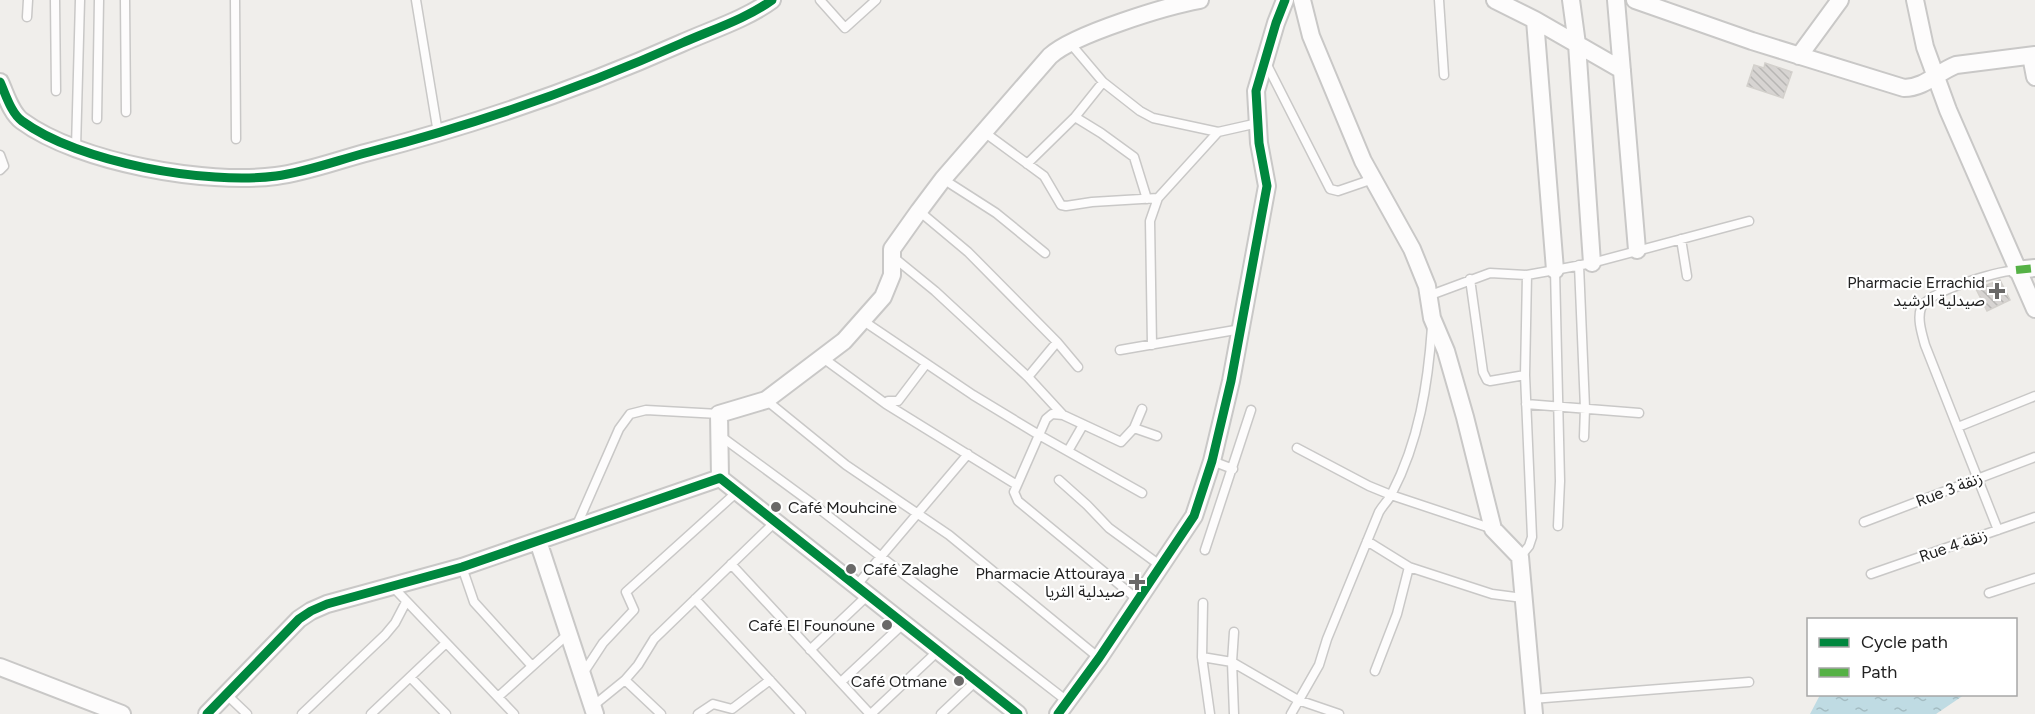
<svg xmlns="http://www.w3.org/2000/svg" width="2035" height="714" font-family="Figtree,'Noto Sans Arabic',sans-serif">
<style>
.water{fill:url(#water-ripples)}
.building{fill:url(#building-back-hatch);stroke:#d3d0cc;stroke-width:1.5}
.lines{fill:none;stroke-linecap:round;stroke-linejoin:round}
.lane-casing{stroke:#c9c8c7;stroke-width:11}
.street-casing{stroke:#c9c8c7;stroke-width:20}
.lane{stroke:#fdfcfc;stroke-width:8}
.street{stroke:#fdfcfc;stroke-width:16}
.quiet{stroke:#55b145;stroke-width:8;stroke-dasharray:15 8;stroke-linecap:butt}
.cycleway-casing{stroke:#fff;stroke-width:13}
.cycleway{stroke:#00873e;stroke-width:9}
.poi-dot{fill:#6a6968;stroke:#fff;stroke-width:2}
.labels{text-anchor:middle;stroke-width:4.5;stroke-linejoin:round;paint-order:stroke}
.poi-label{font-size:16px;fill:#222;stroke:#fff;text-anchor:end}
.street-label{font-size:16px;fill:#222;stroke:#fff}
</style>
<defs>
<pattern id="water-ripples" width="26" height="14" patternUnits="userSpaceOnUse" patternTransform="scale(1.5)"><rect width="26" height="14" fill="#bfdbe3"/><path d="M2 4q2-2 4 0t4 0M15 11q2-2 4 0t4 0" fill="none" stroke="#a4bcc2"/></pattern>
<pattern id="building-back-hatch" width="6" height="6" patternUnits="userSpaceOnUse" patternTransform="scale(1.5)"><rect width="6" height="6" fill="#d7d4d2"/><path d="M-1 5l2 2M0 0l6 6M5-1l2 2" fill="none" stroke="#b8b6b4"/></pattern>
</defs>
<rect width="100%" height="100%" fill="#f0eeeb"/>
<path class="water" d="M1820 695V694L1964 695 1936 714H1810Z"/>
<path class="building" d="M1765 63 1792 72 1783 98 1747 86 1754 65 1764 68Z
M2000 280 2010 300 1987 311 1976 289Z"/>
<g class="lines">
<defs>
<path id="lane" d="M55 0 56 91
M125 0 126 112
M235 0 236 139
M416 0 438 133
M820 0 845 28 876 0
M1439 0 1444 75
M27 17 28 0
M1070 43 1103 82 1140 111 1153 118 1218 132
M1266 63 1330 189 1338 191 1373 179
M1075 117 1101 133 1134 157 1147 199
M97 119 99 0
M984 132 1044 176 1061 205 1066 206 1092 202 1158 198
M76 148 80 0
M0 155 4 166 0 170
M1027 164 1075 117 1103 82
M943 179 996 213 1045 253
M1681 239 1687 276
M892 256 935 291 1028 377 1057 342 968 252 919 211
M1579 265 1585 408 1584 437
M1555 270 1560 481 1558 526
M1470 279 1483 372 1487 380 1490 381 1525 375
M1428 296 1490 273 1527 275 1555 270 1592 263 1749 221
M862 320 973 395 1039 435 1142 493
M1057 342 1078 367
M1152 345 1150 221 1158 198 1218 132 1258 123
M1120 350 1241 329
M823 358 886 404 1017 485
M1028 377 1063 415
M766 400 846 465 949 535 1099 658
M886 404 888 401H898L926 364
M1526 404 1639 413
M1958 427 2035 396
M1134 428 1157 436
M719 435 813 504 1067 701
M1297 448 1369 486 1391 495 1493 529
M1068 451 1083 425
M1212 461 1233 469
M1059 480 1087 505 1109 528 1161 566
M1864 522 2035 457
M576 527 619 429 630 414 646 410 719 414
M1998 530 1925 345C1922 334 1917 319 1921 308 1929 290 1997 272 2016 270
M1367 541 1409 567 1492 594 1523 598
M1205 550 1251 410
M1520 557 1529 546 1532 537 1525 375 1527 275
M731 564 870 714
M462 567 474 602 532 666
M1871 574 2035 517
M856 586 968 454
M393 587 514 714
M1989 593 2035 578
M695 599 801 714
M1137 599 1018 501 1014 492 1046 419 1052 414 1063 415 1121 442 1134 428 1142 409
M1203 603 1202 657 1210 714
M1234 632 1232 662 1234 714
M810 650 868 595
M1202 657 1232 662 1298 700 1339 714
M1375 671 1397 614 1409 567
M582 675 603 643 634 610 626 592 737 492
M410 677 446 714
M625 680 661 714
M841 682 904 623
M227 695 247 714
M498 697 568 634
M1532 699 1749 682
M593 706 625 680 638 665 654 639 775 522
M302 714 385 635 395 623 406 602
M371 714 446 643
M698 714 713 704 732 709 770 680
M871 714 939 650
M941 714 977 680
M1291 714 1319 665 1327 639 1379 512C1383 505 1389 500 1392 493 1419 441 1428 384 1432 327"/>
<path id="street" d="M1302 0 1311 36 1363 161 1412 249 1427 286 1432 318 1446 351 1465 417 1493 529 1520 557 1534 714
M1495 0 1535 20 1622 70
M1571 0 1577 44 1592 263
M1616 0 1637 250
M1635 0 1752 41 1904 88C1924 88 1938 72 1956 65L2035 55
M1915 0 1925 47 1948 110 2035 309
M1535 20 1555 270
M1799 56 1840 0
M2031 56 2035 77
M0 82C6 95 11 113 22 121 79 163 207 185 276 176 307 172 338 160 369 152 476 124 581 88 682 43 711 30 746 19 772 0
M2016 270 2035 268
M720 478 719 414 766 400 844 341 883 297 892 275V249L919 211 943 179 1050 56C1074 34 1167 6 1200 0
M538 541 595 714
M0 667 122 714
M207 714 299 619 311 611 327 604 462 567 720 478 1018 714
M1058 714 1099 658 1194 516 1212 461 1231 381 1267 186 1259 143 1256 91 1276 23 1285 0"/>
</defs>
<use href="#lane" class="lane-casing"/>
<use href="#street" class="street-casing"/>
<use href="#lane" class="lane"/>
<use href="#street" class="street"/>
<path class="quiet" d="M2016 270 2035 268"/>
<defs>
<path id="cycleway" d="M0 82C6 95 11 113 22 121 79 163 207 185 276 176 307 172 338 160 369 152 476 124 581 88 682 43 711 30 746 19 772 0
M207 714 299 619 311 611 327 604 462 567 720 478 1018 714
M1058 714 1099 658 1194 516 1212 461 1231 381 1267 186 1259 143 1256 91 1276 23 1285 0"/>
</defs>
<use href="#cycleway" class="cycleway-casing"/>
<use href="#cycleway" class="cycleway"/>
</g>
<g class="poi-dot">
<path d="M1994 282h6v6h6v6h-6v6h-6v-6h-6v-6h6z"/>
<circle cx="776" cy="507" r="6"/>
<circle cx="851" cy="569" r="6"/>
<path d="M1134 573h6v6h6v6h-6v6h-6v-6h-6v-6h6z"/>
<circle cx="887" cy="625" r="6"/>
<circle cx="959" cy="681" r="6"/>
</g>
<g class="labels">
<g class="poi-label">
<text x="1985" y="288">Pharmacie Errachid<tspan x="1985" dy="18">صيدلية الرشيد</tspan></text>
<text x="788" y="513" text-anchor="start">Café Mouhcine</text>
<text x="863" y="575" text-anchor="start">Café Zalaghe</text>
<text x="1125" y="579">Pharmacie Attouraya<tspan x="1125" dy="18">صيدلية الثريا</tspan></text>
<text x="875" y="631">Café El Founoune</text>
<text x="947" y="687">Café Otmane</text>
</g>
<g class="street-label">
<text transform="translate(1949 489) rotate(-21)" y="6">Rue 3 زنقة</text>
<text transform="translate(1953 545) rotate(-19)" y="6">Rue 4 زنقة</text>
</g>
</g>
<rect x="1807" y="618" width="210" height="78" fill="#ffffff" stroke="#a7a7a7" stroke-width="1.5"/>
<rect x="1819" y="638" width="30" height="9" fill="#00873e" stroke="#a7a7a7" stroke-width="1.5"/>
<text x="1861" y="648" font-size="18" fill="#222222">Cycle path</text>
<rect x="1819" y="668" width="30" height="9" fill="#55b145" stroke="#a7a7a7" stroke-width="1.5"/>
<text x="1861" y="678" font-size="18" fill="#222222">Path</text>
</svg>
